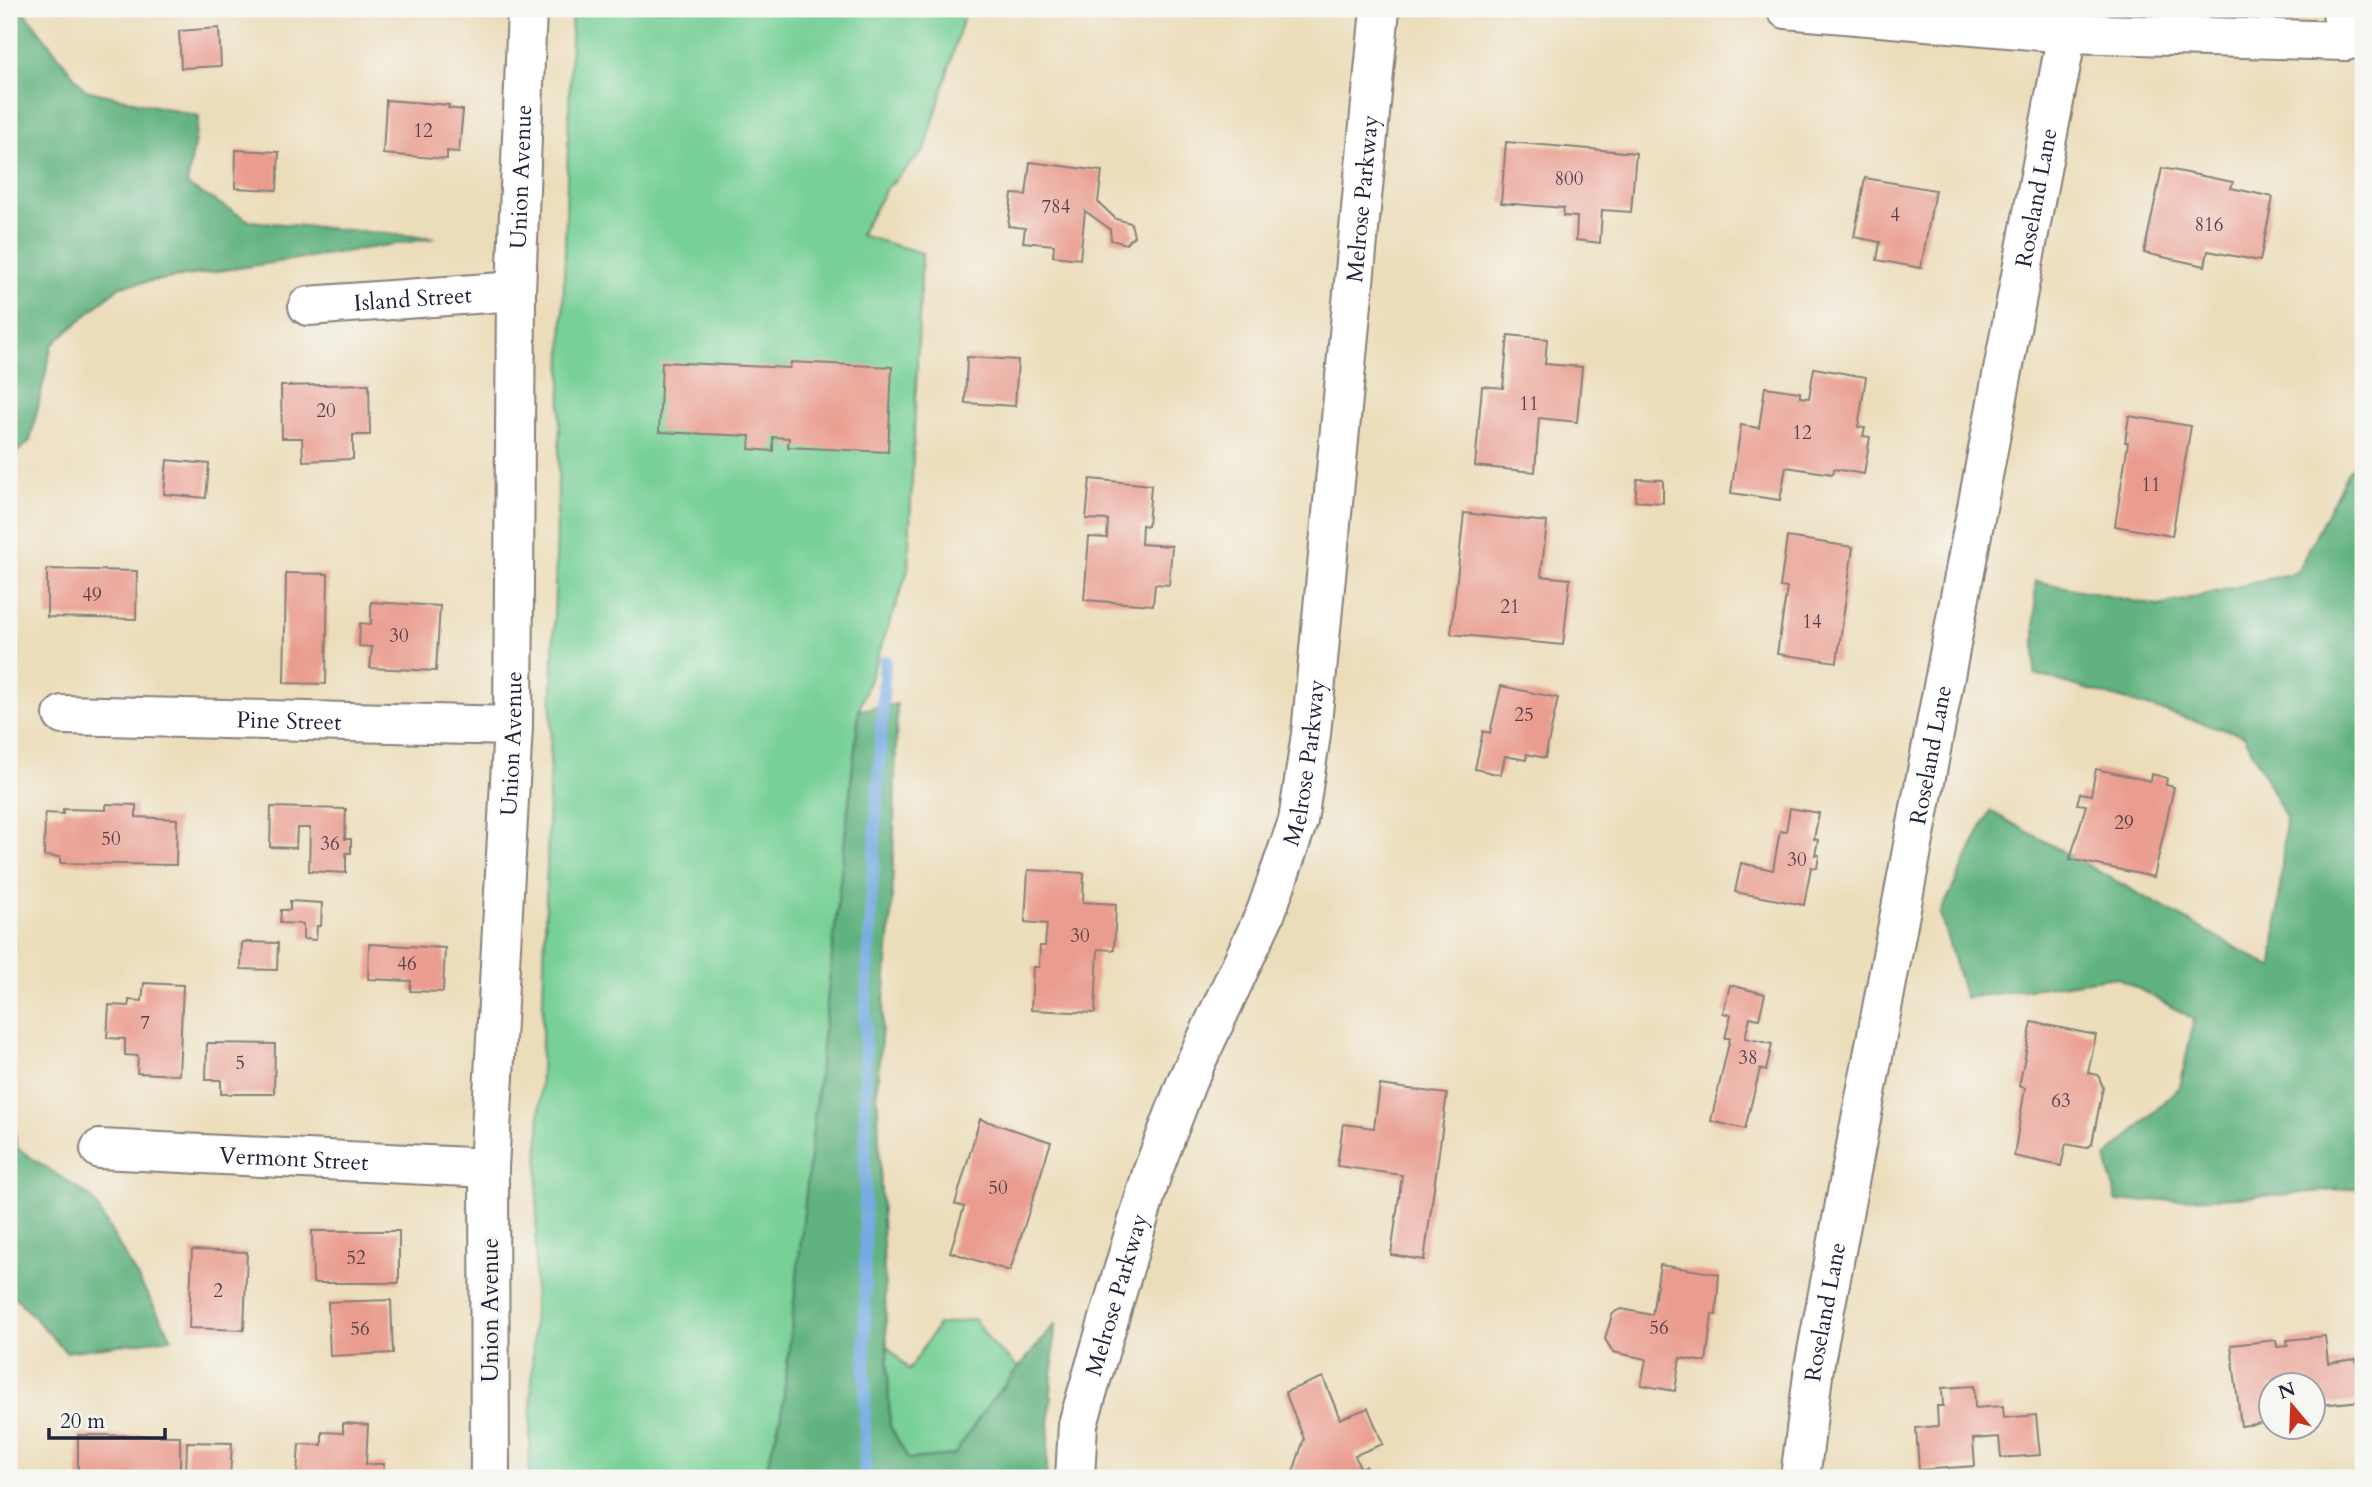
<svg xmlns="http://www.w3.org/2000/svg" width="2372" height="1487" font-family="Cardo,serif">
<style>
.green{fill:#77d096;stroke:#4c7968;stroke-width:2}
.forest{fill:#61b27f;stroke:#426a5d;stroke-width:2}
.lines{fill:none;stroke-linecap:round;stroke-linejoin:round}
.stream{stroke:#74aae2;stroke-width:12}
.building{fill:#ea9d8f}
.street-casing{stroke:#87807a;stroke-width:42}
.secondary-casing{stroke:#87807a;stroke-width:42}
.street{stroke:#fff;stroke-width:38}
.secondary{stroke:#fff;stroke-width:38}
.labels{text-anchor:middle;stroke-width:6;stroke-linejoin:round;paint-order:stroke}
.number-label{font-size:19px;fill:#544150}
.street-label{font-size:23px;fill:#22223b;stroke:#f6f6f2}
</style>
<rect width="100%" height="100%" fill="#f6f6f2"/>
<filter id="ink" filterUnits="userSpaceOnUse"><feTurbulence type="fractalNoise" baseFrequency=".0143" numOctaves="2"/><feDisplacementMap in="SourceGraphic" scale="14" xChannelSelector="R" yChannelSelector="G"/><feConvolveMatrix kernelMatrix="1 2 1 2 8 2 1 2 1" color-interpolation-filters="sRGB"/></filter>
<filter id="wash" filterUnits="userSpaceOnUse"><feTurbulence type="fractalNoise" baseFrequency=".00686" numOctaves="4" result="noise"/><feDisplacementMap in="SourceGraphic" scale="28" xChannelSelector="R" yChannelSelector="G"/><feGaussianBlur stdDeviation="1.57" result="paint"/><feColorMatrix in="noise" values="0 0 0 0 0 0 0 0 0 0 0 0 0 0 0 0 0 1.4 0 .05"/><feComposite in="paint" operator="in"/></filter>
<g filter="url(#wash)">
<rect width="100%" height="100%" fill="#ecddba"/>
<path class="green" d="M572 9H966L925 150 886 189 860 235 922 253 908 570 859 710 782 1412 764 1478H529Z
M974 1319 993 1345 1019 1368 987 1406 954 1455 908 1459 890 1426 887 1346 909 1370 938 1325Z"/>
<path class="forest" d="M9 9H22L85 90 199 116 187 185 250 221 435 238 120 286 52 345 30 441 9 459Z
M2363 458V1187L2281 1195 2117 1202 2106 1158 2180 1087 2194 1019 2117 977 1965 998 1940 914 1990 811 2273 968 2286 818 2244 735 2035 674V581L2158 606 2297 572 2349 470Z
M897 704 892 903 877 1087 890 1426 908 1459 954 1455 987 1406 1055 1324 1046 1478H764L782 1412 859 710Z
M9 1099 17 1148 92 1198 172 1338 66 1352 9 1290Z"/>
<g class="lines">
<path class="stream" d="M865 1478V1020L885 661"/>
</g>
<g id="blocks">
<path class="building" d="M219 28 221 66 181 68 179 31Z
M386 100 449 105 448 108 463 110 459 152 447 151V159L383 154Z
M1506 142 1636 153 1631 212 1602 210 1600 243 1576 240 1577 217 1563 216 1564 208 1501 203Z
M236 150 279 152 277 190 235 188Z
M1030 162 1102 171 1098 202 1116 219 1131 223 1134 236 1126 244 1111 240 1110 229 1085 211 1080 259 1053 256 1054 245 1023 242 1025 228 1008 226 1012 194 1026 195Z
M2162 168 2233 182 2231 188 2273 197 2260 261 2208 251 2205 266 2144 253Z
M1865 178 1935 190 1921 268 1877 260 1880 242 1854 237Z
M1508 335 1547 339 1545 364 1582 367 1577 422 1539 418 1535 472 1475 466 1482 386 1503 388Z
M967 357 1018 360 1015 406 965 403Z
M662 362 790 368 791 362 892 367 888 452 788 447 789 438 773 437V451L749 449 750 436 659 432Z
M1814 368 1866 377 1858 427 1865 428 1863 436 1870 437 1864 474 1834 469 1833 474 1786 467 1780 500 1731 493 1741 425 1759 428 1765 387 1800 392V397L1809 398Z
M369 384 370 435H353V459L303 461 302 438H282L281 386Z
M2129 416 2191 426 2172 536 2115 526 2128 442H2125Z
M167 460 209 464 206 498 164 494Z
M1090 479 1151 485 1148 526 1142 525 1141 544 1172 546 1169 585 1155 584 1153 605 1084 600 1089 537 1107 538 1108 520 1086 519Z
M1637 479 1663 480V503L1635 501Z
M1464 513 1547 522 1541 576 1570 579 1563 645 1451 634Z
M1787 537 1853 547 1837 662 1777 654 1787 588 1780 587Z
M47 569 137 571 136 619 47 617Z
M286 573 328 574 326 684 284 683Z
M371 602 440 606 436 671 370 668 372 647 359 646 360 623 371 624Z
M1501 686 1558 698 1545 758 1527 754 1526 760 1505 756 1501 775 1475 769 1483 731 1490 733Z
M2096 769 2151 781 2152 774 2167 778 2166 785 2174 787 2154 877 2070 859 2086 805 2077 804 2080 793 2091 795Z
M106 804 136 805V817L177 819 176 865 60 863V857L44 856 45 813 63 814V809L106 810Z
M271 807 346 809 345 839H351V853H346V873L309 871 310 828H297L296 848 270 847Z
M1790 808 1819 813 1814 839 1818 840 1815 855H1819L1817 868 1811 867 1804 905 1735 892 1741 863 1773 870 1780 831 1786 832Z
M1028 870 1084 873 1083 902 1116 904 1114 950 1098 949 1095 1013 1031 1010 1033 967H1039L1040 946H1045L1047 924 1025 922Z
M290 901 322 903 321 926H317L316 940 303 939V924L280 923 281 910H290Z
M242 942 278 943 277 970 241 969Z
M369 944 445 948 443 992 410 991 411 981 368 979Z
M144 983 183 985 179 1075 137 1073 138 1056 125 1055V1039L107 1038 109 1005 129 1006V1000L142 1001Z
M1730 985 1765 994 1759 1019 1750 1017 1745 1038 1772 1044 1766 1071 1760 1069 1745 1129 1711 1121 1730 1038H1725L1731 1015 1723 1013Z
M2032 1022 2096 1035 2088 1073 2098 1075 2103 1087 2092 1144 2086 1148 2066 1144 2061 1166 2014 1156 2025 1088 2019 1086Z
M207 1043 275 1044 274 1094H221V1080H206Z
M1380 1085 1447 1094 1424 1260 1391 1255 1402 1175 1337 1166 1343 1124 1374 1128Z
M980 1119 1051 1142 1010 1271 950 1252 964 1207 955 1204Z
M312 1231H399V1283H313Z
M192 1250 247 1252 244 1330 189 1328Z
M1660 1265 1719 1274 1716 1315 1712 1314 1706 1362 1680 1358 1675 1391 1641 1385 1646 1359 1613 1352 1605 1339 1612 1315 1616 1311 1622 1309 1652 1315Z
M391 1300 393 1353 330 1356 328 1302Z
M2325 1336 2328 1363 2356 1359 2361 1401 2321 1405 2322 1415 2312 1416V1386H2270V1422L2241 1426 2231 1345 2276 1340 2277 1347 2288 1346 2287 1340Z
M1323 1377 1340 1419 1368 1408 1383 1444 1355 1455 1360 1468 1366 1466 1371 1478H1291L1304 1439 1285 1392Z
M1974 1386 1975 1408 2003 1406 2004 1418 2036 1415 2040 1455 2001 1458 1999 1437 1973 1439 1975 1466 1919 1470 1916 1428 1938 1426 1937 1406H1943L1942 1388Z
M343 1423 368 1425 366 1464H384L383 1478H319V1474H297L299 1444 322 1445V1432L343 1433Z
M78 1435 180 1436V1478H78Z
M187 1442 232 1443 230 1478H186Z"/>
</g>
</g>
<g filter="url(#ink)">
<use href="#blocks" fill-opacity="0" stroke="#87807a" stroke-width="2"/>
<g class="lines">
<defs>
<g id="street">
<path d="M2342 9 2345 41"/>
<path id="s1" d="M308 306 516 291"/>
<path id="s2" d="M63 715 513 726"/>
<path id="s3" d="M100 1149 489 1168"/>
<path id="s4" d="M490 1478 489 1168 513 726 516 291 527 9"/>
<path id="s5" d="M1075 1478 1078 1424 1152 1173 1187 1081 1266 912 1298 821 1311 734 1380 9"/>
<path id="s6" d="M1800 1478 1814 1367 2067 33"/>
</g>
<path id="secondary" d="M1786 9 2067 33 2345 41 2363 37"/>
</defs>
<use href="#street" class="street-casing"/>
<use href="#secondary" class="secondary-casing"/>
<use href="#street" class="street"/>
<use href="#secondary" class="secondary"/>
</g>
</g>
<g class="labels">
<g class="number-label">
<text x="423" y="137">12</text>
<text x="1569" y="185">800</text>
<text x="1056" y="213">784</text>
<text x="1895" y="221">4</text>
<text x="2209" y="231">816</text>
<text x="1529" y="410">11</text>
<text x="326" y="417">20</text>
<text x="1802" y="439">12</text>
<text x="2151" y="491">11</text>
<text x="92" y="601">49</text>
<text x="1510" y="613">21</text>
<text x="1812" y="628">14</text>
<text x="399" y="642">30</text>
<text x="1524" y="721">25</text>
<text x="2124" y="829">29</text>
<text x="111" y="845">50</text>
<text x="330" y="850">36</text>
<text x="1797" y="866">30</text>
<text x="1080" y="942">30</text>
<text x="407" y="970">46</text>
<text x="145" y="1029">7</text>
<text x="1748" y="1064">38</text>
<text x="240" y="1069">5</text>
<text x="2061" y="1107">63</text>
<text x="998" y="1194">50</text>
<text x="356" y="1264">52</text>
<text x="218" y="1297">2</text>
<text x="1659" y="1334">56</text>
<text x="360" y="1335">56</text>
</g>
<g class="street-label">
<text dy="8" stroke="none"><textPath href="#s4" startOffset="1302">Union Avenue</textPath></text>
<text dy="8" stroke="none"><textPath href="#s5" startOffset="1323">Melrose Parkway</textPath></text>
<text dy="8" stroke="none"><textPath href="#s6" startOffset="1302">Roseland Lane</textPath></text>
<text dy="8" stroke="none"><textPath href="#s1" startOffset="105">Island Street</textPath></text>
<text dy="8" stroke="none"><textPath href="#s2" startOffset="226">Pine Street</textPath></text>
<text dy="8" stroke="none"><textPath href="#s4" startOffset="735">Union Avenue</textPath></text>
<text dy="8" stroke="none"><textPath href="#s6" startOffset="735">Roseland Lane</textPath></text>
<text dy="8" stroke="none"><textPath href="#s5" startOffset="756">Melrose Parkway</textPath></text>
<text dy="8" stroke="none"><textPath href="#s3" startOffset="194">Vermont Street</textPath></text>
<text dy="8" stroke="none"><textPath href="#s5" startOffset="189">Melrose Parkway</textPath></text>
<text transform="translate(490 1310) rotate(-90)" y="8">Union Avenue</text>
<text dy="8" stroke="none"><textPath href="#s6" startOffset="168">Roseland Lane</textPath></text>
</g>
</g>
<rect width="2372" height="1487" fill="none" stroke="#f6f6f2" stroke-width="35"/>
<g transform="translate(2292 1406) rotate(341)"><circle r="33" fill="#f6f6f2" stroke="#a1a1a9" stroke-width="2"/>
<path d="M0-5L12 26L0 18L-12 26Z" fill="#c8321e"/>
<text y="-10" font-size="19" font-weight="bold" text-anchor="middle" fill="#22223b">N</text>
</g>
<path d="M49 1428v10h116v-10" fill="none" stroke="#22223b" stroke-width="3.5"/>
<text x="60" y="1428" font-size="21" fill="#22223b" stroke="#f6f6f2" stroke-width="5" paint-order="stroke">20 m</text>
</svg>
